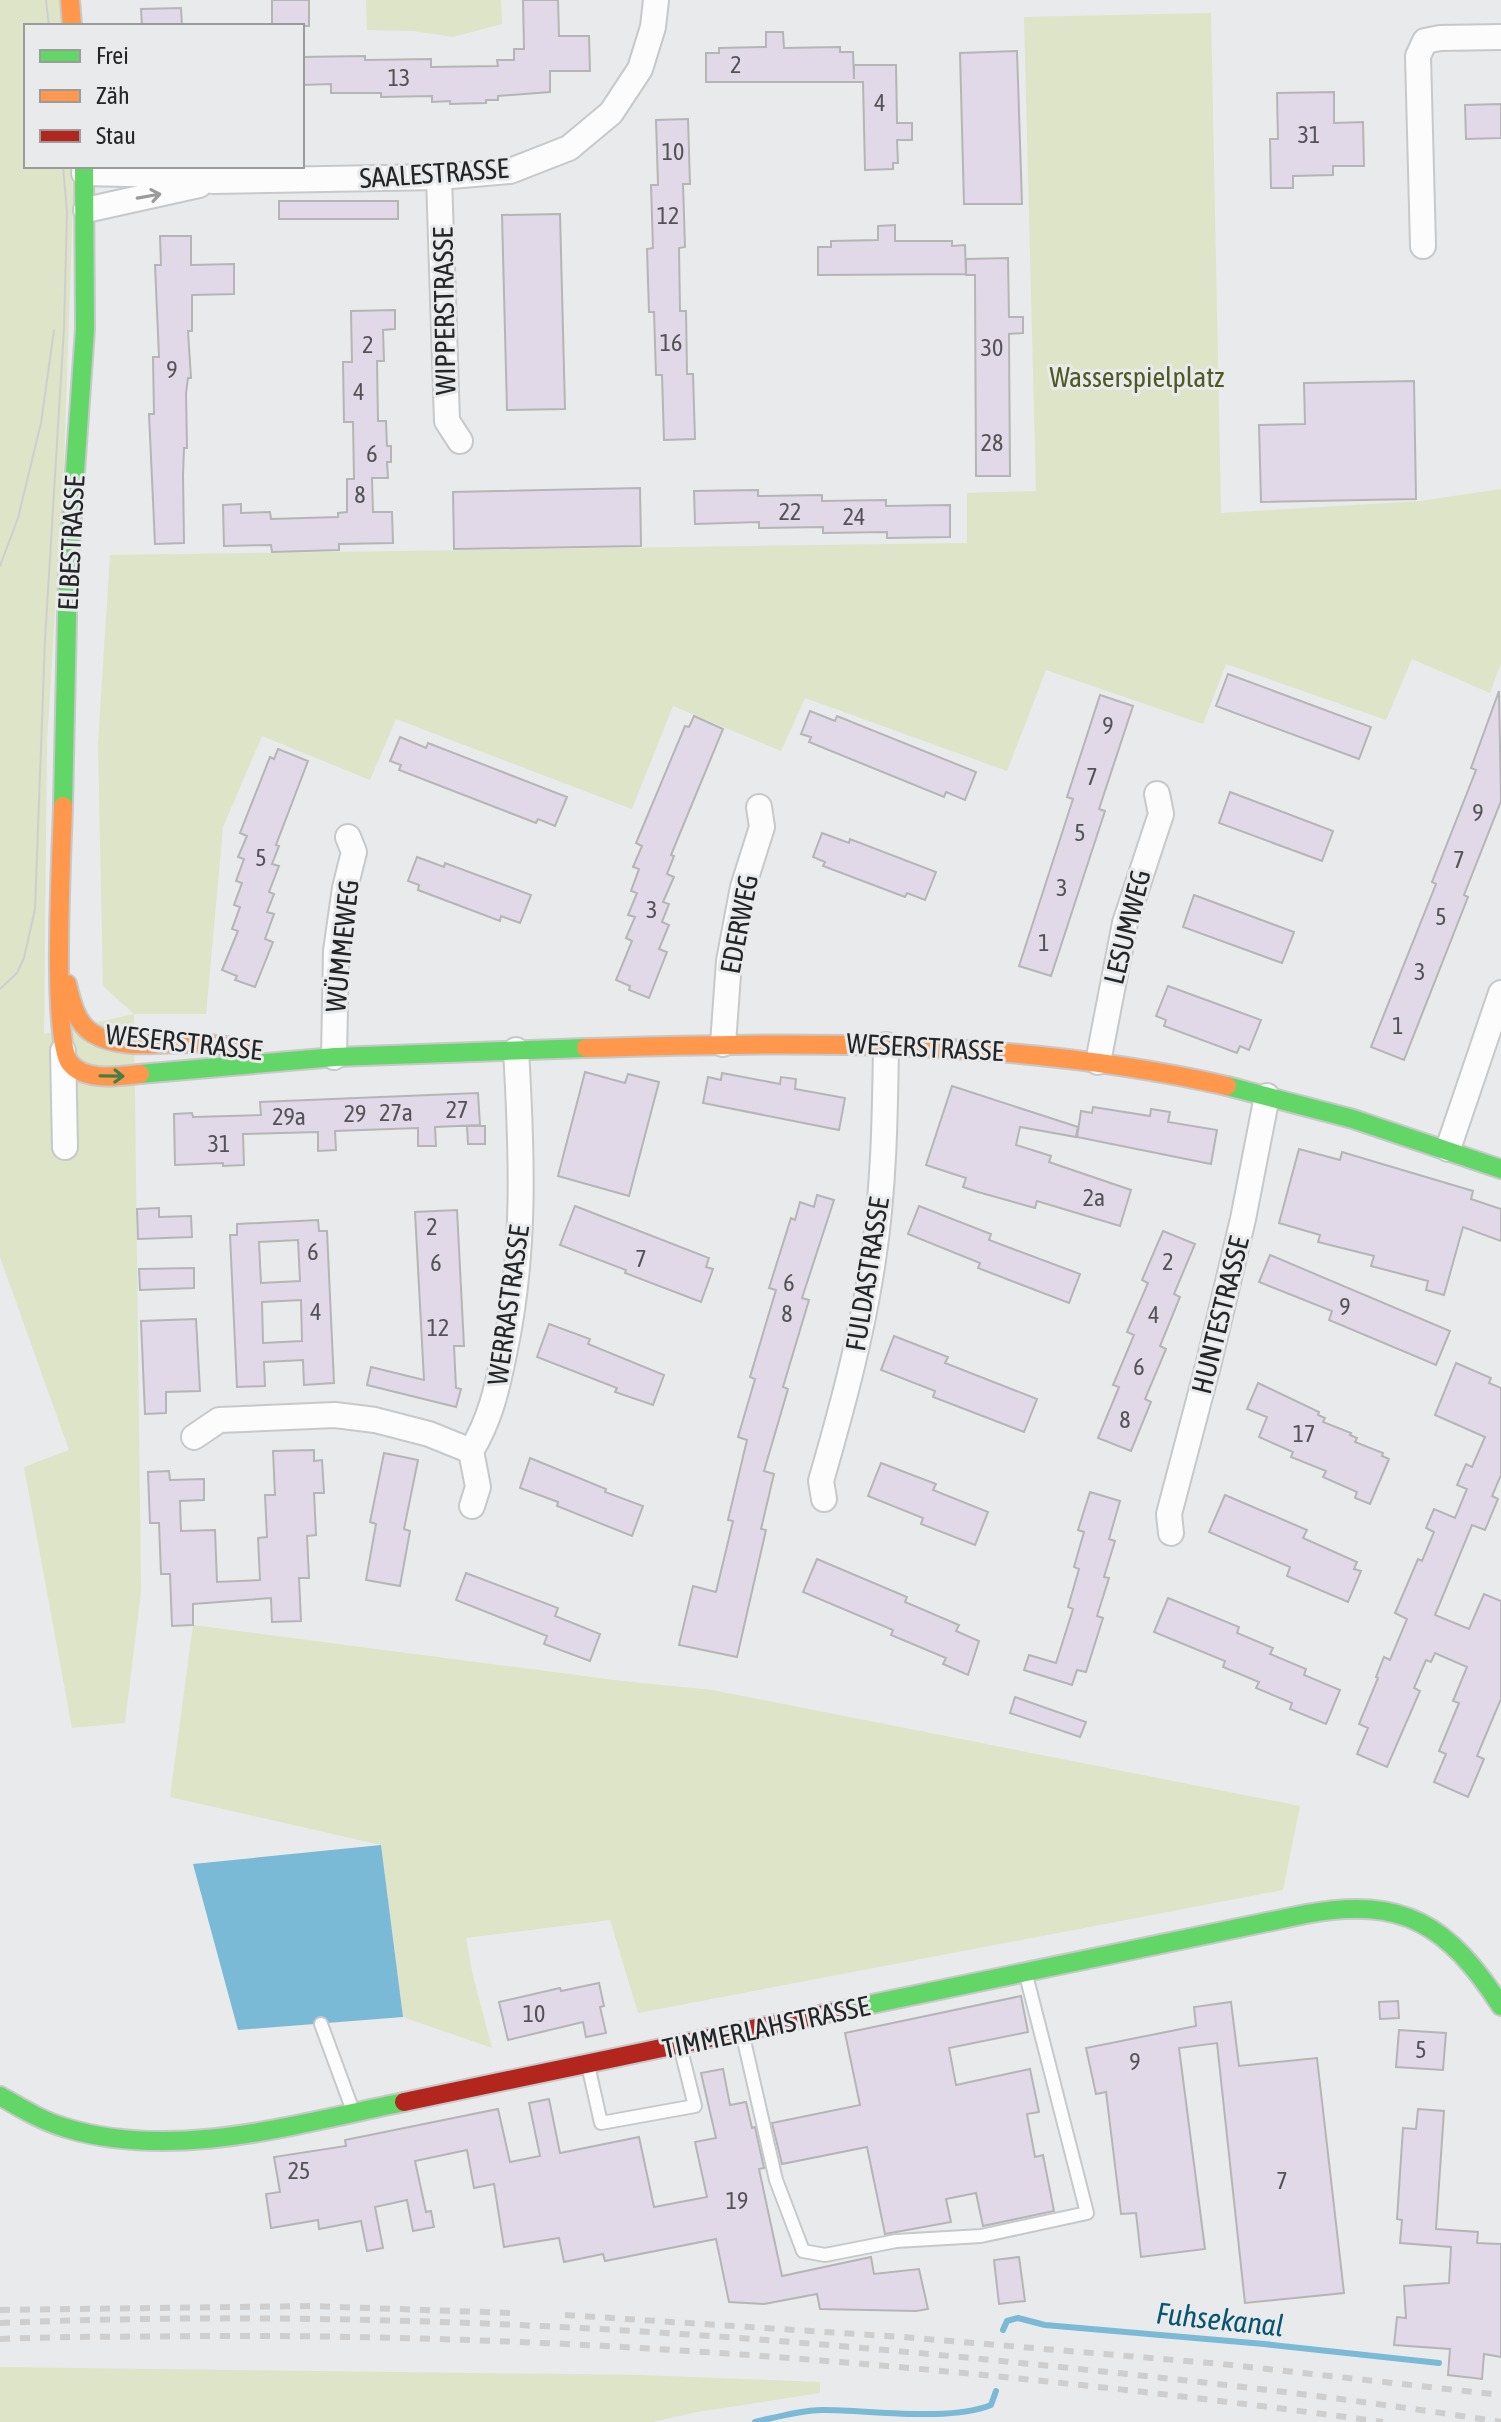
<svg xmlns="http://www.w3.org/2000/svg" width="1501" height="2422" font-family="'Asap Condensed',sans-serif">
<style>
.green{fill:#dde4c8}
.water{fill:#7abad7}
.lines{fill:none;stroke-linecap:round;stroke-linejoin:round}
.stream{stroke:#7abad7;stroke-width:6}
.building{fill:#e1d9e7;stroke:#b5b5b6;stroke-width:2;fill-rule:evenodd}
.lane-casing{stroke:#c7c8c9;stroke-width:16}
.street-casing{stroke:#c7c8c9;stroke-width:28}
.fast-casing{stroke:#c7c8c9;stroke-width:22}
.slow-casing{stroke:#c7c8c9;stroke-width:22}
.jam-casing{stroke:#c7c8c9;stroke-width:22}
.lane{stroke:#fcfcfc;stroke-width:12}
.street{stroke:#fcfcfc;stroke-width:24}
.fast{stroke:#63d668;stroke-width:18}
.slow{stroke:#ff974d;stroke-width:18}
.jam{stroke:#b3261e;stroke-width:18}
.tram{stroke:#cececf;stroke-width:2}
.rail{stroke:#cececf;stroke-width:6;stroke-dasharray:10 10;stroke-linecap:butt}
.oneway{stroke:#9b9b9c}
.oneway2{stroke:#447e47}
.labels{text-anchor:middle;stroke-width:6;stroke-linejoin:round;paint-order:stroke}
.number-label{font-size:24px;fill:#535256}
.street-label{font-size:28px;fill:#242526;stroke:#e8eaec}
.park-label{font-size:28px;fill:#50591f;stroke:#e8eaec}
.water-label{font-size:30px;font-style:italic;fill:#075571;stroke:#e8eaec}
</style>
<rect width="100%" height="100%" fill="#e9eaeb"/>
<path class="green" d="M0 0H59L62 26H26V166H72L73 202 64 462 47 742 44 1034 134 1014 103 986 98 744 110 555 967 543V493L1036 491 1024 17 1211 13 1221 513 1420 501 1501 489V663L1490 693 1412 659 1386 720 1226 664 1203 724 1046 670 1007 771 805 698 781 751 673 706 632 809 396 719 370 780 262 736 223 827 206 1014H134L141 1591 125 1723 72 1728 24 1467 69 1450 0 1257Z
M366 0H501L502 24 453 37 413 31 367 30Z
M193 1625 622 1681 712 1690 1300 1806 1283 1890 638 2013 610 1920 466 1938 473 1976 492 2048 403 2017 381 1845 170 1797Z
M0 2367 639 2375 820 2382V2393L697 2412 653 2422H0Z"/>
<path class="water" d="M381 1845 403 2017 238 2030 193 1864Z"/>
<g class="lines">
<path class="stream" d="M1003 2330 1007 2321 1018 2318 1045 2325 1264 2344 1439 2363
M755 2422C777 2417 801 2410 823 2410 872 2410 948 2422 991 2405L996 2391"/>
</g>
<path class="building" d="M272 0H309V26H272Z
M523 0H558L559 36H589L590 71H550V92L498 96V100H486V103L450 104V101L432 102V96L381 97V93H331V84L302 85V57L365 56V60L431 59V67L498 66 497 60H514V49H524Z
M181 8 182 26H142L141 9Z
M766 32H783L784 48 840 47V52H853L854 79V65H896L897 123H912V140H897L898 163H893V169L865 170 863 82H706V53H719V48L766 47Z
M1017 51 1022 204H964L960 53Z
M1334 92V123L1363 122 1364 166H1333V175L1293 176V188H1271L1270 139H1278L1277 93Z
M1501 104V138L1466 139 1465 105Z
M688 119 690 184H683L685 247 679 248 680 311H686L687 374H693L695 439 664 440 662 375H656L654 312H649L647 249 653 248 651 185H658L656 120Z
M279 201H398V219H279Z
M560 214 565 409 507 410 502 215Z
M895 225V241H952V246L965 245 966 274 818 275V247H831V241L878 240V226Z
M160 236H191V265L234 264V294L192 295V331H188L191 378H188L186 393 187 448H184L183 475 184 543 155 544 149 414H154L153 357H159L155 265H161Z
M1008 258 1009 317H1023V333L1009 334 1010 476H976L975 275H966V259Z
M395 310V329L383 330 384 361H377L378 421H386L387 446H391V462H387L388 478H372L373 512H392L393 543 339 544V550L272 552 271 545 224 546 223 505 241 504V513L270 512 271 519 338 517V513L347 512V479H354L353 422H344L343 362H352L351 311Z
M1414 381 1416 499 1261 502 1259 425 1305 424 1304 383Z
M640 488 641 546 454 549 453 492Z
M758 490V496L822 495V501L886 500V506L950 505V537L887 538V532L823 533V527L759 528V522L695 524 694 491Z
M1228 674 1371 727 1359 759 1216 706Z
M1499 691 1501 801 1464 895 1468 897 1404 1060 1371 1047 1436 884 1432 882 1476 770 1471 768Z
M1100 695 1133 706 1099 809 1105 811 1051 976 1019 966 1073 799 1067 797Z
M810 711 835 721 837 716 976 772 965 800 946 792 944 797 809 742 811 737 801 734Z
M694 716 723 729 671 855 674 856 667 874 674 877 663 902 669 904 662 922 669 925 659 949 667 952 649 998 629 990 630 986 616 980 632 941 626 938 635 917 628 915 637 893 631 891 639 869 633 867 642 846 636 843 685 726 689 727Z
M400 737 426 748 428 743 567 797 555 826 538 819 536 823 399 770 401 765 390 761Z
M278 749 308 761 276 845 279 846 272 864 279 866 269 892 274 894 267 912 274 914 265 939 273 942 255 987 235 980 237 976 222 970 238 931 232 929 240 907 234 905 242 883 236 881 244 859 238 857 247 836 240 833 270 757 274 759Z
M1230 792 1333 831 1322 861 1219 823Z
M822 833 849 843 850 839 936 872 925 900 907 893 905 897 823 866 825 862 813 857Z
M417 857 444 867 445 863 531 895 520 923 501 916 500 921 418 890 419 885 408 881Z
M1194 895 1294 932 1282 963 1183 927Z
M1168 986 1261 1020 1249 1050 1240 1046 1237 1053 1164 1026 1166 1020 1156 1016Z
M585 1072 625 1083 628 1074 659 1082 629 1196 558 1176Z
M722 1073 780 1084 781 1077 796 1079 795 1089 845 1098 839 1130 703 1103 708 1077 721 1080Z
M952 1086 1078 1127 1076 1137 1020 1127 1016 1145 1051 1156 1049 1162 1131 1190 1120 1226 1037 1201 1035 1208 978 1192 963 1187 966 1178 926 1165Z
M478 1093 480 1125 435 1127 436 1146H418V1128L335 1131 336 1150 318 1151V1132L243 1134 244 1165 223 1166V1163L175 1165 174 1114 192 1113 193 1117 261 1115 260 1102Z
M1093 1107 1150 1116 1151 1109 1170 1112 1168 1122 1217 1130 1211 1164 1077 1137 1081 1111 1092 1113Z
M467 1126H485V1144H468Z
M1299 1149 1340 1160 1342 1152 1473 1191 1471 1199 1501 1209V1241L1463 1227 1444 1295 1426 1290 1428 1281 1371 1266 1374 1256 1318 1242 1320 1235 1279 1223Z
M817 1195 834 1200 802 1298 809 1300 783 1387 788 1389 764 1471 774 1474 761 1529 766 1530 737 1657 679 1645 693 1586 716 1592 733 1521 728 1520 747 1440 738 1437 755 1379 750 1377 776 1290 769 1288 791 1218 795 1220 800 1202 814 1207Z
M575 1206 709 1258 706 1267 713 1269 701 1302 625 1273 626 1270 560 1245Z
M919 1206 991 1234 989 1240 1080 1274 1069 1303 978 1268 980 1263 908 1234Z
M159 1208V1217L191 1216 192 1237 138 1239 137 1209Z
M457 1210 464 1346H454L456 1388 461 1389 456 1407 367 1385 371 1367 424 1380 415 1212Z
M318 1220 319 1231H327L334 1383 304 1385 303 1360 284 1361 264 1362 265 1386 237 1387 230 1235H237V1224ZM298 1240 300 1281 261 1283 259 1242ZM301 1300 302 1341 263 1343 262 1302Z
M1163 1231 1195 1244 1174 1294 1180 1297 1160 1346 1166 1349 1145 1399 1151 1402 1131 1451 1098 1438 1119 1387 1113 1385 1134 1335 1127 1332 1148 1283 1142 1280Z
M1270 1255 1450 1331 1436 1365 1329 1320 1332 1311 1259 1282Z
M194 1268V1288L140 1290 139 1269Z
M196 1319 200 1391 166 1392V1413L145 1414 141 1321Z
M549 1324 590 1339 588 1344 664 1375 653 1405 615 1392 617 1388 537 1357Z
M894 1336 948 1357 945 1363 1037 1399 1024 1432 933 1397 935 1391 881 1370Z
M1456 1363 1491 1378 1489 1383 1501 1388V1475L1492 1496 1498 1499 1485 1530 1472 1525 1435 1615 1469 1629 1484 1594 1501 1601V1699L1477 1756 1484 1759 1468 1797 1434 1782 1446 1754 1439 1751 1459 1703 1453 1701 1467 1667 1435 1653 1431 1662 1426 1660 1414 1688 1420 1691 1387 1767 1357 1754 1368 1728 1359 1724 1378 1678 1376 1677 1384 1657 1390 1660 1407 1619 1395 1613 1418 1559 1422 1561 1434 1532 1426 1528 1434 1509 1455 1518 1467 1489 1457 1485 1466 1464 1472 1467 1485 1437 1435 1415Z
M1258 1383 1319 1412 1318 1415 1325 1418 1323 1422 1351 1433 1350 1435 1357 1438 1355 1442 1383 1453 1382 1456 1389 1459 1370 1504 1355 1498 1357 1492 1323 1477 1326 1471 1291 1457 1293 1452 1259 1437 1267 1417 1247 1409Z
M314 1450V1461L322 1460 324 1493H314L316 1535 307 1536 309 1578H299L301 1621 272 1622 271 1598 193 1604V1625L172 1626 170 1574H161L159 1523H150L148 1472 169 1471 170 1480 204 1479V1500L180 1501 181 1531 215 1530 217 1582 260 1580 258 1538 267 1537 265 1495H275L273 1451Z
M384 1453 418 1460 404 1529 410 1531 400 1586 366 1580 376 1524 370 1522Z
M530 1458 606 1489 605 1492 643 1506 632 1536 557 1506 558 1502 520 1488Z
M881 1463 936 1484 933 1490 988 1512 975 1545 921 1524 923 1518 868 1496Z
M1090 1492 1120 1501 1109 1539 1115 1541 1104 1577 1109 1578 1097 1616 1103 1618 1086 1672 1077 1670 1072 1685 1024 1670 1029 1655 1056 1663 1073 1609 1068 1607 1079 1569 1074 1567 1084 1532 1078 1530Z
M1225 1495 1307 1530 1303 1538 1357 1562 1354 1569 1361 1571 1348 1602 1287 1576 1290 1567 1209 1532Z
M817 1559 907 1597 905 1602 959 1625 956 1631 979 1641 968 1675 943 1664 946 1658 891 1635 893 1630 803 1592Z
M466 1573 558 1608 555 1616 600 1634 590 1661 544 1644 547 1636 456 1600Z
M1168 1598 1239 1627 1237 1633 1273 1648 1270 1654 1306 1669 1304 1675 1340 1690 1326 1724 1290 1709 1292 1703 1256 1688 1259 1682 1223 1667 1225 1661 1154 1632Z
M1015 1697 1086 1722 1080 1737 1010 1713Z
M599 1983 604 2006 600 2007 606 2033 586 2037 583 2022 508 2040 499 2002 560 1988 561 1991Z
M1021 1996 1028 2032 949 2048 956 2085 1030 2069 1039 2112 1027 2114 1035 2157 1043 2155 1054 2211 983 2226 976 2193 946 2199 951 2222 885 2234 867 2147 782 2164 772 2123 860 2105 845 2033Z
M1398 2001 1399 2018 1380 2019 1379 2002Z
M1231 2002 1239 2066 1317 2058 1344 2293 1245 2303 1217 2043 1179 2048 1205 2249 1141 2257 1136 2213 1121 2214 1106 2092 1096 2094 1086 2048 1196 2026 1194 2007Z
M1399 2030 1446 2033 1443 2070 1396 2067Z
M723 2069 730 2105 746 2102 752 2128 755 2127 764 2168 759 2169 782 2276 871 2257 874 2274 919 2269 928 2309 916 2311 820 2309 817 2294 764 2304 729 2302 716 2239 605 2261 603 2254 564 2262 559 2238 504 2247 494 2184 474 2188 467 2150 415 2161 426 2212 431 2211 434 2227 413 2231 407 2200 375 2207 383 2248 367 2251 361 2221 319 2229 318 2220 271 2228 266 2194 280 2192 274 2157 346 2146 345 2140 498 2109 510 2162 540 2156 529 2103 549 2099 560 2153 639 2137 654 2207 707 2197 695 2142 716 2138 701 2073Z
M1418 2109 1444 2111 1436 2229 1478 2232 1477 2243 1501 2244V2357L1484 2354 1482 2379 1448 2375 1450 2349 1394 2345 1397 2317 1406 2318 1404 2286 1449 2283 1451 2247 1400 2243 1402 2220 1397 2219 1403 2128 1416 2129Z
M1019 2257 1025 2301 999 2304 994 2260Z"/>
<g class="lines">
<defs>
<path id="lane" d="M321 2024 353 2111
M742 2032 776 2180 803 2251 825 2255 896 2241 981 2236 1087 2213 1026 1975
M588 2065 601 2123 695 2106 680 2046"/>
<path id="street" d="M84 173 171 175 213 181 439 177 510 171 569 148 611 113 640 69 653 27 656 0
M439 177 447 421 460 441
M86 210 199 185
M1423 246 1418 56 1425 41 1440 38 1501 37
M723 1044 729 961 743 887 762 827 759 807
M63 1051 65 1147
M334 1057 336 951 345 888 354 852 348 837
M1098 1062 1125 923 1161 814 1157 794
M1448 1149 1501 993
M194 1437 219 1420 335 1415 375 1420 429 1434 471 1451
M824 1499 821 1481C842 1408 862 1335 873 1260 884 1188 885 1116 886 1045
M472 1506 478 1487 471 1451C490 1420 497 1389 504 1354 526 1252 522 1153 516 1050
M1171 1533 1169 1514 1209 1362 1243 1219 1267 1096"/>
<path id="fast" d="M63 806 68 572 85 329 84 166
M140 1074 335 1057 586 1048
M1227 1086 1353 1119 1501 1169
M838 2011 1306 1914C1404 1896 1448 1925 1501 2006
M0 2096C21 2108 42 2121 66 2128 175 2161 296 2124 404 2102"/>
<path id="slow" d="M70 0 72 26
M63 806C62 847 51 1040 70 1063 85 1082 119 1076 140 1074
M67 984C71 1001 76 1023 92 1033 121 1051 165 1042 197 1043 216 1044 234 1048 253 1049
M586 1048C802 1042 1016 1038 1227 1086"/>
<path id="jam" d="M404 2102 838 2011"/>
</defs>
<use href="#lane" class="lane-casing"/>
<use href="#street" class="street-casing"/>
<use href="#fast" class="fast-casing"/>
<use href="#slow" class="slow-casing"/>
<use href="#jam" class="jam-casing"/>
<use href="#lane" class="lane"/>
<use href="#street" class="street"/>
<use href="#fast" class="fast"/>
<use href="#slow" class="slow"/>
<use href="#jam" class="jam"/>
<path class="tram" d="M46 0 49 26
M0 566 18 518 41 423 54 330
M0 989 17 973 24 958 35 909 45 640 64 328 67 212 63 166"/>
<path class="rail" d="M0 2310 310 2306 513 2313
M565 2315 903 2337 1222 2364 1501 2395
M0 2323C341 2309 681 2328 1020 2363 1181 2379 1341 2397 1501 2422
M0 2339C67 2336 135 2337 202 2336 597 2334 992 2369 1383 2422"/>
</g>
<defs><path id="oneway-shaft" d="M-6 0H5M1.5-3L5.5 0L1.5 3" fill="none" stroke-width="1.6" stroke-linecap="round" stroke-linejoin="round" transform="scale(2)"/></defs>
<use class="oneway" href="#oneway-shaft" transform="translate(149 196) rotate(-10)"/>
<use class="oneway2" href="#oneway-shaft" transform="translate(112 1076) rotate(1)"/>
<g class="labels">
<g class="number-label">
<text x="736" y="73">2</text>
<text x="399" y="86">13</text>
<text x="880" y="111">4</text>
<text x="1309" y="143">31</text>
<text x="673" y="160">10</text>
<text x="668" y="224">12</text>
<text x="671" y="351">16</text>
<text x="368" y="353">2</text>
<text x="992" y="356">30</text>
<text x="172" y="378">9</text>
<text x="359" y="400">4</text>
<text x="992" y="451">28</text>
<text x="372" y="462">6</text>
<text x="360" y="503">8</text>
<text x="790" y="520">22</text>
<text x="854" y="525">24</text>
<text x="1108" y="734">9</text>
<text x="1092" y="785">7</text>
<text x="1478" y="821">9</text>
<text x="1080" y="841">5</text>
<text x="261" y="866">5</text>
<text x="1459" y="868">7</text>
<text x="1062" y="896">3</text>
<text x="652" y="918">3</text>
<text x="1441" y="925">5</text>
<text x="1044" y="951">1</text>
<text x="1420" y="980">3</text>
<text x="1398" y="1034">1</text>
<text x="457" y="1118">27</text>
<text x="396" y="1121">27a</text>
<text x="355" y="1122">29</text>
<text x="289" y="1125">29a</text>
<text x="219" y="1152">31</text>
<text x="1094" y="1206">2a</text>
<text x="432" y="1235">2</text>
<text x="313" y="1260">6</text>
<text x="641" y="1267">7</text>
<text x="1168" y="1270">2</text>
<text x="436" y="1271">6</text>
<text x="789" y="1291">6</text>
<text x="1345" y="1315">9</text>
<text x="316" y="1320">4</text>
<text x="787" y="1322">8</text>
<text x="1154" y="1323">4</text>
<text x="438" y="1336">12</text>
<text x="1139" y="1375">6</text>
<text x="1125" y="1428">8</text>
<text x="1304" y="1442">17</text>
<text x="534" y="2022">10</text>
<text x="1421" y="2058">5</text>
<text x="1135" y="2070">9</text>
<text x="299" y="2179">25</text>
<text x="1282" y="2189">7</text>
<text x="737" y="2209">19</text>
</g>
<g class="street-label">
<text transform="translate(434 173) rotate(-4)" y="10">SAALESTRASSE</text>
<text transform="translate(444 311) rotate(-91)" y="10">WIPPERSTRASSE</text>
<text transform="translate(71 543) rotate(-87)" y="10">ELBESTRASSE</text>
<text transform="translate(739 924) rotate(-79)" y="10">EDERWEG</text>
<text transform="translate(1127 927) rotate(-76)" y="10">LESUMWEG</text>
<text transform="translate(342 946) rotate(-84)" y="10">WÜMMEWEG</text>
<text transform="translate(184 1042) rotate(6)" y="10">WESERSTRASSE</text>
<text transform="translate(925 1047) rotate(3)" y="10">WESERSTRASSE</text>
<text transform="translate(867 1274) rotate(-81)" y="10">FULDASTRASSE</text>
<text transform="translate(508 1305) rotate(-82)" y="10">WERRASTRASSE</text>
<text transform="translate(1220 1315) rotate(-76)" y="10">HUNTESTRASSE</text>
<text transform="translate(766 2027) rotate(-12)" y="10">TIMMERLAHSTRASSE</text>
</g>
<g class="park-label">
<text x="1137" y="387">Wasserspielplatz</text>
</g>
<g class="water-label">
<text transform="translate(1220 2320) rotate(6)" y="10">Fuhsekanal</text>
</g>
</g>
<rect x="24" y="24" width="280" height="144" fill="#e8eaec" stroke="#9a9b9d" stroke-width="2"/>
<rect x="40" y="50" width="40" height="12" fill="#63d668" stroke="#9a9b9d" stroke-width="2"/>
<text x="96" y="64" font-size="24" fill="#242526">Frei</text>
<rect x="40" y="90" width="40" height="12" fill="#ff974d" stroke="#9a9b9d" stroke-width="2"/>
<text x="96" y="104" font-size="24" fill="#242526">Zäh</text>
<rect x="40" y="130" width="40" height="12" fill="#b3261e" stroke="#9a9b9d" stroke-width="2"/>
<text x="96" y="144" font-size="24" fill="#242526">Stau</text>
</svg>
